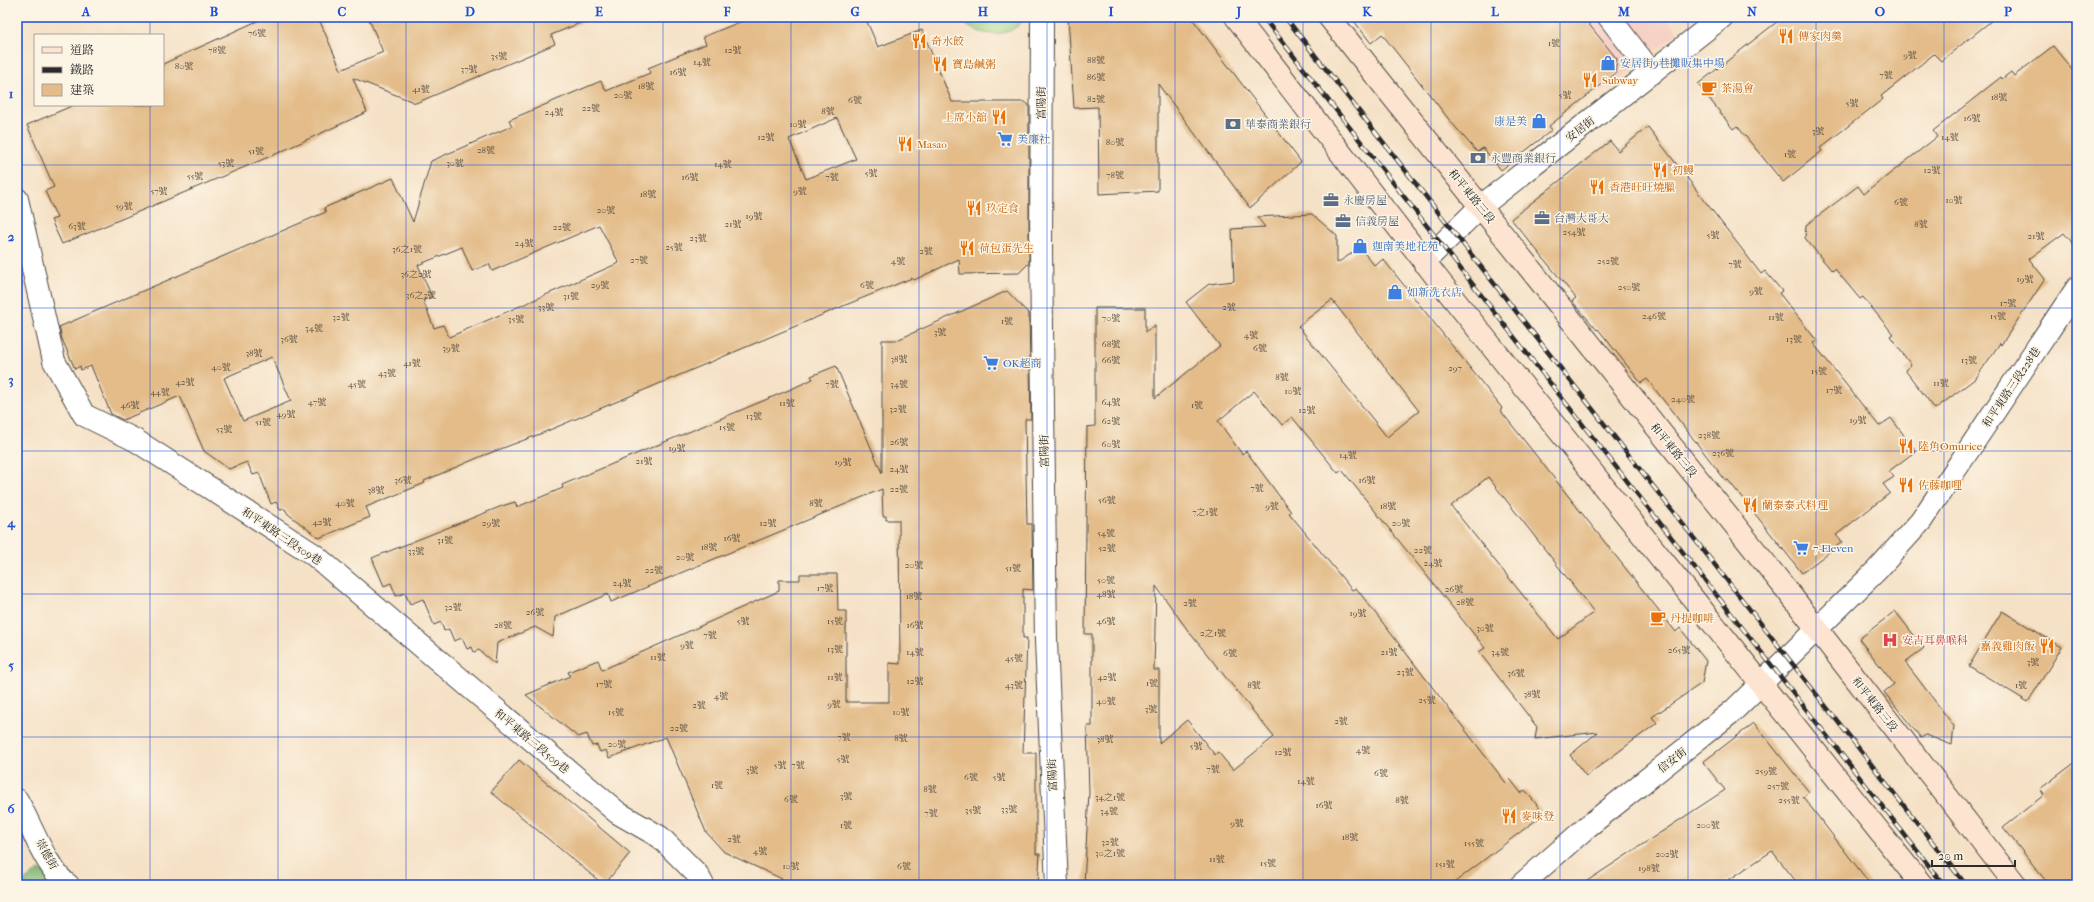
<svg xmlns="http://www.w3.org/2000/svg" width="2094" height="902" font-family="'IM FELL French Canon','Noto Serif TC',serif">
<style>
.built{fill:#f6d2c5}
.green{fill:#9dd283;stroke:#647e57}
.forest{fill:#7eb471;stroke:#54704e}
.building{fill:#e3bc89;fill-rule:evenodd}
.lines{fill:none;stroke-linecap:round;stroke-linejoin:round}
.minor-casing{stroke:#494642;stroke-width:24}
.tertiary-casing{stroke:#494642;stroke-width:24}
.secondary-casing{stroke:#494642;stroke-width:24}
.minor{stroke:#fff;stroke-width:22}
.tertiary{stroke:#fff;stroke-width:22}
.secondary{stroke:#fde4d0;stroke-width:22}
.rail-casing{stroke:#2b2b2b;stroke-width:4.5}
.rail{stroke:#fcf5e5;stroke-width:3;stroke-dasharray:9;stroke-linecap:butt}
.grid{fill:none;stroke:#1d4ed8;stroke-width:1;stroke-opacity:0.55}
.labels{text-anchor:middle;stroke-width:3;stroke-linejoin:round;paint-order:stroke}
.number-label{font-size:9px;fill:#594f42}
.food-label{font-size:11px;fill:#c56008;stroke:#fcf5e5;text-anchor:start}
.shop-label{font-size:11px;fill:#366cbe;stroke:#fcf5e5;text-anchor:start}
.street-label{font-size:11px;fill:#2b2b2b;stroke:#fcf5e5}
.service-label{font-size:11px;fill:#4e5e75;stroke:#fcf5e5;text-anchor:start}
.health-label{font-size:11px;fill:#be3a42;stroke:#fcf5e5;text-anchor:start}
.neatline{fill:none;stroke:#1d4ed8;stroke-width:1.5}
.grid-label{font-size:13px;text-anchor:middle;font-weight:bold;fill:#1d4ed8}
</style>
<rect width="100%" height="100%" fill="#fcf5e5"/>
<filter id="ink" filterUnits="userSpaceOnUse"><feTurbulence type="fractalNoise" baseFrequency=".025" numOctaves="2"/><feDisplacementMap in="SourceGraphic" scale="8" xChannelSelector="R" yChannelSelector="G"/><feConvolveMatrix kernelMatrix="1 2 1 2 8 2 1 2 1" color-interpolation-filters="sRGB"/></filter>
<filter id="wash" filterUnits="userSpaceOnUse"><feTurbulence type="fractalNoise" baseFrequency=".012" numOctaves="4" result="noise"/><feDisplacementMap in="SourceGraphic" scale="16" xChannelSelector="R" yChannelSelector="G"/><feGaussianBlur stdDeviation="0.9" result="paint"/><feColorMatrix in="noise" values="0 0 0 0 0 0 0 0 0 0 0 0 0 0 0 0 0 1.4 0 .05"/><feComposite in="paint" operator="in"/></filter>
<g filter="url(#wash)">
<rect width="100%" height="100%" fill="#f5e1c6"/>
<path class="built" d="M1542 17H1665L1678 33 1601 93Z"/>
<path class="green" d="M958 17H1026C1010 41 975 38 958 17Z"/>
<path class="forest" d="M39 870 67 885H18Z"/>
<g id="blocks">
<path class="building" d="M266 17H318L341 70 383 52 368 17H595L551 35 555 44 416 103 353 78 367 112 278 153 62 244 51 220 57 218 45 191 54 187 27 125 74 105H163V64Z
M752 17H865L878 47 922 30 952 102H1025L1029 105V263L1019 273 960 274 959 259 914 280 912 278 848 304 540 434 482 456 424 481 425 483 366 507 370 517 319 538 288 514 285 509 280 510 276 502 271 504 259 473 253 475 247 462 229 469 204 451 180 396 123 420 111 414 91 366 81 370 80 366 75 369 62 339 59 327 326 212 324 208 393 178 413 222 431 161 512 126 509 120 601 81 606 91 650 73 648 68 706 44 703 37ZM837 118 856 159 806 179 789 139ZM599 225 619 263 449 337 443 325 434 328 423 300 432 297 418 265 462 247 472 271 489 264 492 271ZM272 357 291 401 243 421 224 378Z
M1068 17H1191L1301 162 1250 208 1158 84V191L1099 194 1098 107 1074 108Z
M1351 17H1583L1617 59 1615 74 1549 126 1552 130 1501 170 1483 148 1477 152 1451 122 1382 34 1371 43Z
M1783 17H1996L1941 61 1934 54 1881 96 1883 99 1820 148 1822 151 1783 182 1737 126 1733 129 1698 84Z
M2053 46 2077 76V248L2064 233 2029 259 2045 279 2001 345 2000 343 1976 378 1935 409 1905 370 1911 365 1890 336 1893 334 1863 297 1860 299 1835 269 1832 271 1805 238 1806 225 1858 186 1864 194 1937 137 1933 131 2001 77 2002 79 2011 72 2014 76Z
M1648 127 1761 274 1765 271 1782 291 1779 293 1817 341 1813 343 1879 426 1891 418 1916 451 1889 471 1894 477 1883 484 1890 493 1836 535 1842 542 1802 573 1728 480 1726 481 1647 379 1641 383 1598 329 1597 330 1572 301 1576 298 1511 219 1610 141 1618 151Z
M1312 214 1337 236V263L1360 248 1375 266 1383 259 1502 408 1500 410 1676 632 1680 628 1706 661 1702 683 1652 717 1657 723 1586 776 1570 755 1598 732 1535 739 1537 727 1479 652 1485 648 1342 470 1338 473 1292 417 1282 425 1254 391 1218 421 1242 454 1246 451 1291 512 1289 513 1352 590 1356 588 1506 783 1510 779 1521 793 1525 790 1544 814 1451 885H1084L1089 792 1087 726H1092V634H1085L1087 427 1095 426V308H1145V332L1155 325V398L1220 346 1186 302 1209 284 1234 281 1232 229 1265 227 1257 217ZM1332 300 1419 411 1387 437 1298 326ZM1488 477 1594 612 1558 639 1451 506ZM1156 586 1189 632 1274 737 1233 770 1218 752 1215 755 1187 720 1159 743V670H1154Z
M1007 291 1029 314 1031 419H1025L1027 524H1032L1033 590 1023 589V638H1027L1023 753H1036V854H1040L1038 885H795L724 852 706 832 666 737 609 758 606 750 600 752 597 745 592 746 587 734 578 737 526 695 570 676 568 672 598 660 602 670 779 591V580H800V574H837L838 611H846V702H889V663L900 664 899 520H886V516H883L882 489 611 602 608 594 555 617 553 637 535 627 497 643 495 664 479 650 474 652 472 647 467 649 462 638 454 641 449 629 444 631 441 622 434 625 423 599 410 604 405 593 396 596 391 583 384 586 372 558 502 506 515 502 517 507 563 488 562 485 789 390 813 379 811 376 836 366 882 473V340H897Z
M1895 611 1924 648 1905 662 1954 726 1952 745 1926 735 1921 738 1884 692 1894 684 1859 639Z
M2002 611 2062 647 2028 702 1969 666Z
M1754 723 1809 792 1803 797 1871 885H1799L1772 851 1721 885H1581L1725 790 1703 762Z
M519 760 630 853 604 885 491 792Z
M2077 761V885H2049L2003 827 2044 795 2040 789Z"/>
</g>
</g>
<g filter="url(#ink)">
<use href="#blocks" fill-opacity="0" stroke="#494642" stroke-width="1"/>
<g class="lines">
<defs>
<path id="minor" d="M1042 17 1041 250 1046 641 1057 885
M1609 17 1652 73
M17 199 54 361 84 415 135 440 313 554 618 813 660 837 697 874 703 885
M1424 262 1480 207 1722 17
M17 800C31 824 46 869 68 885"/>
<path id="tertiary" d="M1521 885 1587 827 1733 711 1877 570 1921 521 2077 288"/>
<path id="secondary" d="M1236 17 1437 278 1922 885
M1329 17 1789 593 2016 885"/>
</defs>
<use href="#minor" class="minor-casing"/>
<use href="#tertiary" class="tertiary-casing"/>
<use href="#secondary" class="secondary-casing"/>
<use href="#minor" class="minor"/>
<use href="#tertiary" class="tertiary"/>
<use href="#secondary" class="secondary"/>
<defs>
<path id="rail" d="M1263 17 1944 885
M1285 17 1966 885"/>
</defs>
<use href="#rail" class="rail-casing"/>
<use href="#rail" class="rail"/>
</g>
</g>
<path class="grid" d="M150 17V35M278 17V885M406 17V885M534 17V885M663 17V885M791 17V885M919 17V885M1047 17V885M1175 17V885M1303 17V885M1431 17V885M1560 17V885M1688 17V885M1816 17V885M1944 17V885M150 105V885M17 165H2077M17 308H2077M17 451H2077M17 594H2077M17 737H2077"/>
<defs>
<symbol id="restaurant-bare" viewBox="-9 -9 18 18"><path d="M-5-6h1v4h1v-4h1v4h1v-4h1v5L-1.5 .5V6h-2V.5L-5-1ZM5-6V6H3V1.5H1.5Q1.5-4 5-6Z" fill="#e8710a" stroke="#fcf5e5" stroke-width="2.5" paint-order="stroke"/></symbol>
<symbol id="shop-bare" viewBox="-9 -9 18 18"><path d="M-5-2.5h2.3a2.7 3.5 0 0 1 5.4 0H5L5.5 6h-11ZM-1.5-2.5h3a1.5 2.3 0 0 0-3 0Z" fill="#3f7fe0" stroke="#fcf5e5" stroke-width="2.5" paint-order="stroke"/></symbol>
<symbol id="cafe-bare" viewBox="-9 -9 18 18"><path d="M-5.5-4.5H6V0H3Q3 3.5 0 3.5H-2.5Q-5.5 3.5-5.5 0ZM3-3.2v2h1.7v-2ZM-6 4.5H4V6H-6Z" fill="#e8710a" stroke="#fcf5e5" stroke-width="2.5" paint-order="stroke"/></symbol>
<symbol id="bank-bare" viewBox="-9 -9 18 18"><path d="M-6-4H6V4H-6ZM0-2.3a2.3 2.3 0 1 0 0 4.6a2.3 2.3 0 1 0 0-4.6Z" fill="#5c6f8a" stroke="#fcf5e5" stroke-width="2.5" paint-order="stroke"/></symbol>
<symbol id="supermarket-bare" viewBox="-9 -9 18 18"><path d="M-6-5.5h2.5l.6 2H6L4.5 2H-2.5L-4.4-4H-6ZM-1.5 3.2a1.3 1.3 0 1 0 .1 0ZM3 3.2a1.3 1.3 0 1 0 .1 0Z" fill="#3f7fe0" stroke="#fcf5e5" stroke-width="2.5" paint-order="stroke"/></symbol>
<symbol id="office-bare" viewBox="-9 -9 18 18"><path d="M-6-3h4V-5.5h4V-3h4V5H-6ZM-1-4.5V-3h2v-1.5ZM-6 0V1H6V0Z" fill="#5c6f8a" stroke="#fcf5e5" stroke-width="2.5" paint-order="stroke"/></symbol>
<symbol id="hospital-bare" viewBox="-9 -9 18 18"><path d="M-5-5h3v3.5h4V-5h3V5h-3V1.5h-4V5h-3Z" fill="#e0444e" stroke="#fcf5e5" stroke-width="2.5" paint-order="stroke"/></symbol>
</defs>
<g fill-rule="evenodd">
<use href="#restaurant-bare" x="1775" y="25" width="22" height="22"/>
<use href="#restaurant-bare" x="908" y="30" width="22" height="22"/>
<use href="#shop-bare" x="1597" y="52" width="22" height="22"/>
<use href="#restaurant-bare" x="929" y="53" width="22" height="22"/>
<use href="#restaurant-bare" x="1579" y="69" width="22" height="22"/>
<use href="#cafe-bare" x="1698" y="77" width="22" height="22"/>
<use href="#restaurant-bare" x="988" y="106" width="22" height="22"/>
<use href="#shop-bare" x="1528" y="110" width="22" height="22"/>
<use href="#bank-bare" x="1222" y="113" width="22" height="22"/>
<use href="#supermarket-bare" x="994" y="128" width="22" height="22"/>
<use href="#restaurant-bare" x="894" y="133" width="22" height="22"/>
<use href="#bank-bare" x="1467" y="147" width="22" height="22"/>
<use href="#restaurant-bare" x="1649" y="159" width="22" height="22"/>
<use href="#restaurant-bare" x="1586" y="176" width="22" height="22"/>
<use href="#office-bare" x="1320" y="189" width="22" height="22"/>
<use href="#restaurant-bare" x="963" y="197" width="22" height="22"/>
<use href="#office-bare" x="1531" y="207" width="22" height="22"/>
<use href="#office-bare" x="1332" y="210" width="22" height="22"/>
<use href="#shop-bare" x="1349" y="235" width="22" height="22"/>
<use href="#restaurant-bare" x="956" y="237" width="22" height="22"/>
<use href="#shop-bare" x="1384" y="281" width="22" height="22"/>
<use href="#supermarket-bare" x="980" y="352" width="22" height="22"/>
<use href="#restaurant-bare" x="1895" y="435" width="22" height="22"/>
<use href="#restaurant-bare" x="1895" y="474" width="22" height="22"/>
<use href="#restaurant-bare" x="1739" y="494" width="22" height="22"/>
<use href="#supermarket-bare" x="1790" y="537" width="22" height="22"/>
<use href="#cafe-bare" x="1647" y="607" width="22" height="22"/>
<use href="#hospital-bare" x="1879" y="629" width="22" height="22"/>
<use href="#restaurant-bare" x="2036" y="635" width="22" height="22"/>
<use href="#restaurant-bare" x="1498" y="805" width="22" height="22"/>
</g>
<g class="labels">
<g class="number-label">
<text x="257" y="36">76號</text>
<text x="1554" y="46">1號</text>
<text x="217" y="53">78號</text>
<text x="733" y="53">12號</text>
<text x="1910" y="58">9號</text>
<text x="499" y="59">35號</text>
<text x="1096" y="63">88號</text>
<text x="702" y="65">14號</text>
<text x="184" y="69">80號</text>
<text x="469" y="72">37號</text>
<text x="678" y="75">16號</text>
<text x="1886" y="78">7號</text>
<text x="1096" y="80">86號</text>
<text x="646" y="89">18號</text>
<text x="421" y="92">41號</text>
<text x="623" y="98">20號</text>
<text x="1565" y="98">5號</text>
<text x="1999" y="100">18號</text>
<text x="1096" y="102">82號</text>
<text x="855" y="103">6號</text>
<text x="1852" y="106">5號</text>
<text x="591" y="111">22號</text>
<text x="828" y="114">8號</text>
<text x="554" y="115">24號</text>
<text x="1972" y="121">16號</text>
<text x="798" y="127">10號</text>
<text x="1818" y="134">3號</text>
<text x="766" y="140">12號</text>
<text x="1950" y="140">14號</text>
<text x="1115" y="145">80號</text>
<text x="486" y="153">28號</text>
<text x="256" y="154">51號</text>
<text x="1790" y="157">1號</text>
<text x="226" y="166">53號</text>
<text x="455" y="166">30號</text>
<text x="723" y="167">14號</text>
<text x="1932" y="173">12號</text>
<text x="871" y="176">5號</text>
<text x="1115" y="178">78號</text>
<text x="195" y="179">55號</text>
<text x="690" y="180">16號</text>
<text x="832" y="180">7號</text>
<text x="159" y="194">57號</text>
<text x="800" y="194">9號</text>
<text x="648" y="197">18號</text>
<text x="1954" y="203">10號</text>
<text x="1901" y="205">6號</text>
<text x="124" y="209">59號</text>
<text x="606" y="213">20號</text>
<text x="754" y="219">19號</text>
<text x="733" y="227">21號</text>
<text x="1921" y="227">8號</text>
<text x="77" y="229">63號</text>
<text x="562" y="230">22號</text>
<text x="1574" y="235">254號</text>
<text x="1713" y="238">5號</text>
<text x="2036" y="239">21號</text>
<text x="698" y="241">23號</text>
<text x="524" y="246">24號</text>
<text x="674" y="250">25號</text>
<text x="407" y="252">36之1號</text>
<text x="926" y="254">2號</text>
<text x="639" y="263">27號</text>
<text x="898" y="264">4號</text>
<text x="1608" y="264">252號</text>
<text x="1735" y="267">7號</text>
<text x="416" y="277">36之2號</text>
<text x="2025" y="282">19號</text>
<text x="600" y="288">29號</text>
<text x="867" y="288">6號</text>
<text x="1629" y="290">250號</text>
<text x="1756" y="294">9號</text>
<text x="421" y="298">36之3號</text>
<text x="571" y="299">31號</text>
<text x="2008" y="306">17號</text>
<text x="546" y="310">33號</text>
<text x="1229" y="310">2號</text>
<text x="1654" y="319">246號</text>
<text x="1998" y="319">15號</text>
<text x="341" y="320">32號</text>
<text x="1776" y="320">11號</text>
<text x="1111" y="321">70號</text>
<text x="516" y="322">35號</text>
<text x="1007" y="324">1號</text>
<text x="314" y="331">34號</text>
<text x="940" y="335">3號</text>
<text x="1251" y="338">4號</text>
<text x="289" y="342">36號</text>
<text x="1794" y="342">13號</text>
<text x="1111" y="347">68號</text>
<text x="451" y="351">39號</text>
<text x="1260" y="351">6號</text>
<text x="254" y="356">38號</text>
<text x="899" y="362">38號</text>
<text x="1111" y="363">66號</text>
<text x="1969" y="363">13號</text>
<text x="412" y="366">41號</text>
<text x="221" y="370">40號</text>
<text x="1455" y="371">297</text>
<text x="1819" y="374">15號</text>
<text x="387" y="376">43號</text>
<text x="1282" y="380">8號</text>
<text x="185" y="385">42號</text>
<text x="1941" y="386">11號</text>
<text x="357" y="387">45號</text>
<text x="832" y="387">7號</text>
<text x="899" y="387">34號</text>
<text x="1834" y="393">17號</text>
<text x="1293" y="394">10號</text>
<text x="160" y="395">44號</text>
<text x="1683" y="402">240號</text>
<text x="317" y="405">47號</text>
<text x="1111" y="405">64號</text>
<text x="787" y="406">11號</text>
<text x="130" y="408">46號</text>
<text x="1197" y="408">1號</text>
<text x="898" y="412">32號</text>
<text x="1307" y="413">12號</text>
<text x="286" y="417">49號</text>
<text x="754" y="419">13號</text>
<text x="1858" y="423">19號</text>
<text x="1111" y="424">62號</text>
<text x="263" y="425">51號</text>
<text x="727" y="430">15號</text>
<text x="224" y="432">53號</text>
<text x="1709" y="438">238號</text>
<text x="899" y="445">26號</text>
<text x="1111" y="447">60號</text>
<text x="677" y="451">19號</text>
<text x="1723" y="456">236號</text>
<text x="1348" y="458">14號</text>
<text x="644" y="464">21號</text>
<text x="843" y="465">19號</text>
<text x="899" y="472">24號</text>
<text x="403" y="483">36號</text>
<text x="1367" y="483">16號</text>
<text x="1257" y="491">7號</text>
<text x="899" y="492">22號</text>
<text x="376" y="493">38號</text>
<text x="1107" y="503">56號</text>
<text x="345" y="506">40號</text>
<text x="816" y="506">8號</text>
<text x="1272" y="509">9號</text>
<text x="1388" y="509">18號</text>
<text x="1205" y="515">7之1號</text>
<text x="322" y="525">42號</text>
<text x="491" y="526">29號</text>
<text x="768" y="526">12號</text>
<text x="1401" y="526">20號</text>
<text x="1106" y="536">54號</text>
<text x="732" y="541">16號</text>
<text x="445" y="543">31號</text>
<text x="709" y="550">18號</text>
<text x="1107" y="551">52號</text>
<text x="1423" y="553">22號</text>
<text x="416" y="554">33號</text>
<text x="685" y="560">20號</text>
<text x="1433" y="566">24號</text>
<text x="914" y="568">20號</text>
<text x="1013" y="571">51號</text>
<text x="654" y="573">22號</text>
<text x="1106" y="583">50號</text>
<text x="622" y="586">24號</text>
<text x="825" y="591">17號</text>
<text x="1454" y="592">26號</text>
<text x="1106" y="597">48號</text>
<text x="914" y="599">18號</text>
<text x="1465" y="605">28號</text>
<text x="1190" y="606">2號</text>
<text x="453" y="610">32號</text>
<text x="535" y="615">26號</text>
<text x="1358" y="616">19號</text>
<text x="743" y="624">5號</text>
<text x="835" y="624">15號</text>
<text x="1106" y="624">46號</text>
<text x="503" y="628">28號</text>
<text x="915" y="628">16號</text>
<text x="1485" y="631">30號</text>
<text x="1213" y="636">2之1號</text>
<text x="710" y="638">7號</text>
<text x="687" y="648">9號</text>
<text x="835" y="652">13號</text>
<text x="1679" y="653">265號</text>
<text x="915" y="655">14號</text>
<text x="1389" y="655">21號</text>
<text x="1500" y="655">34號</text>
<text x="1230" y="656">6號</text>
<text x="658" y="660">11號</text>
<text x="1014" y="661">45號</text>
<text x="2033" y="665">3號</text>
<text x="1405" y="675">23號</text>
<text x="1516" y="676">36號</text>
<text x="835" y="680">11號</text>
<text x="1107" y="680">42號</text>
<text x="915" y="684">12號</text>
<text x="1152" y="686">1號</text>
<text x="604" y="687">17號</text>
<text x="1014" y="688">43號</text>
<text x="1254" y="688">8號</text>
<text x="2021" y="688">1號</text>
<text x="1532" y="697">38號</text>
<text x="721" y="699">4號</text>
<text x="1427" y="703">25號</text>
<text x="1106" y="704">40號</text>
<text x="834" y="707">9號</text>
<text x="699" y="708">2號</text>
<text x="1151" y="712">3號</text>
<text x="616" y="715">15號</text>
<text x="901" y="715">10號</text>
<text x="1341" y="724">2號</text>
<text x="679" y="731">22號</text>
<text x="844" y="740">7號</text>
<text x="901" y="741">8號</text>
<text x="1105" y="742">38號</text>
<text x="617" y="747">20號</text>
<text x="1196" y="749">5號</text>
<text x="1363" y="753">4號</text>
<text x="1283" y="755">12號</text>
<text x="843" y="762">5號</text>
<text x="780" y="768">5號</text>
<text x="798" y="768">7號</text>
<text x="1213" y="772">7號</text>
<text x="752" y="773">3號</text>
<text x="1766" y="774">259號</text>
<text x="1381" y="776">6號</text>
<text x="971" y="780">6號</text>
<text x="999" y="780">5號</text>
<text x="1306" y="784">14號</text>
<text x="717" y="788">1號</text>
<text x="1778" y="789">257號</text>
<text x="930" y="792">8號</text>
<text x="846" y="799">3號</text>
<text x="1110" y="800">34之1號</text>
<text x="791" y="802">6號</text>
<text x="1402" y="803">8號</text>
<text x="1789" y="803">255號</text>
<text x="1324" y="808">16號</text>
<text x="1009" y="812">33號</text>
<text x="973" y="813">35號</text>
<text x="1109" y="814">34號</text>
<text x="931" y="816">7號</text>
<text x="1237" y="826">9號</text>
<text x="846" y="828">1號</text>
<text x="1708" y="828">200號</text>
<text x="1350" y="840">18號</text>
<text x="734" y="842">2號</text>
<text x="1110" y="845">32號</text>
<text x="1474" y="846">155號</text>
<text x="760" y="854">4號</text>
<text x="1110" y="856">30之1號</text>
<text x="1667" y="857">202號</text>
<text x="1217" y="862">11號</text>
<text x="1268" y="866">15號</text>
<text x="1445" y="867">151號</text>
<text x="791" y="869">10號</text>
<text x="904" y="869">6號</text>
<text x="1649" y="871">198號</text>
</g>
<g class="food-label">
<text x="1798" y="40">傳家肉羹</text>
<text x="931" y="45">奇水餃</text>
<text x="952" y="68">寶島鹹粥</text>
<text x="1602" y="84">Subway</text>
<text x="1721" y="92">茶湯會</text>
<text x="987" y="121" text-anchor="end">上席小舘</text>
<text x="917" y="148">Masao</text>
<text x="1672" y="174">初鰻</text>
<text x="1609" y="191">香港旺旺燒臘</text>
<text x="986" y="212">玖定食</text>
<text x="979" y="252">荷包蛋先生</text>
<text x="1918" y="450">陸角Omurice</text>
<text x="1918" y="489">佐藤咖哩</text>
<text x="1762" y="509">蘭泰泰式料理</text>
<text x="1670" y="622">丹提咖啡</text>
<text x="2035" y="650" text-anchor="end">嘉義雞肉飯</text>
<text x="1521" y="820">麥味登</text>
</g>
<g class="shop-label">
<text x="1620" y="67">安居街9巷攤販集中場</text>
<text x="1527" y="125" text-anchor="end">康是美</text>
<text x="1017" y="143">美廉社</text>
<text x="1372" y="250">迦南美地花苑</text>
<text x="1407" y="296">如新洗衣店</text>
<text x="1003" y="367">OK超商</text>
<text x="1813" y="552">7-Eleven</text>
</g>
<g class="street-label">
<text transform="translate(1041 103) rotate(-90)" y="4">富陽街</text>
<text transform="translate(1580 129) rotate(-38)" y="4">安居街</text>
<text transform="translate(1472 196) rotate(51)" y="4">和平東路三段</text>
<text transform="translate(2011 387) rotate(-56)" y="4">和平東路三段228巷</text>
<text transform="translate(1674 450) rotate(51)" y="4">和平東路三段</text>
<text transform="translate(1044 451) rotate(-91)" y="4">富陽街</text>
<text transform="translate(282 536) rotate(34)" y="4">和平東路三段509巷</text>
<text transform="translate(1875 704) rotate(52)" y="4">和平東路三段</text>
<text transform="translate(532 741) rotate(40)" y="4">和平東路三段509巷</text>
<text transform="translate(1672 760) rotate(-38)" y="4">信安街</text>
<text transform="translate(1052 775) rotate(-93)" y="4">富陽街</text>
<text transform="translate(47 854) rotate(61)" y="4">崇德街</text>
</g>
<g class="service-label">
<text x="1245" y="128">華泰商業銀行</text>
<text x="1490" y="162">永豐商業銀行</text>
<text x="1343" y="204">永慶房屋</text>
<text x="1554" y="222">台灣大哥大</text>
<text x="1355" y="225">信義房屋</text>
</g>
<g class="health-label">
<text x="1902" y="644">安吉耳鼻喉科</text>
</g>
</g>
<rect width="2094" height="902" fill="none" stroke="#fcf5e5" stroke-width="44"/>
<rect x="34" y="34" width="130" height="72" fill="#fcf5e5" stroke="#a8a49b"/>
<rect x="42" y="47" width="20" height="6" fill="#fde4d0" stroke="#a8a49b"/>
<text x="70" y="54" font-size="12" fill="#2b2b2b">道路</text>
<rect x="42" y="67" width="20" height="6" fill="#2b2b2b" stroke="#a8a49b"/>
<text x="70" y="74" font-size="12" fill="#2b2b2b">鐵路</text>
<rect x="42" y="84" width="20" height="12" fill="#e3bc89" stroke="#a8a49b"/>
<text x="70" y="94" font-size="12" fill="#2b2b2b">建築</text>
<path d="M1932 860v6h83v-6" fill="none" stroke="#2b2b2b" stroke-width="2"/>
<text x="1938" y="860" font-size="12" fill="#2b2b2b" stroke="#fcf5e5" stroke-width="3" paint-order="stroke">20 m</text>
<rect x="22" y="22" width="2050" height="858" class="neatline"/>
<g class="grid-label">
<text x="86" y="16">A</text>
<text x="214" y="16">B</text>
<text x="342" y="16">C</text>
<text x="470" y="16">D</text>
<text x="599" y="16">E</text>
<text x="727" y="16">F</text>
<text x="855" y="16">G</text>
<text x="983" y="16">H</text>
<text x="1111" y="16">I</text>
<text x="1239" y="16">J</text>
<text x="1367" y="16">K</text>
<text x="1495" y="16">L</text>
<text x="1624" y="16">M</text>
<text x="1752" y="16">N</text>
<text x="1880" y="16">O</text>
<text x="2008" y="16">P</text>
<text x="11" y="98">1</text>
<text x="11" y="241">2</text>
<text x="11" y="384">3</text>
<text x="11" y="527">4</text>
<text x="11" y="670">5</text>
<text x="11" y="813">6</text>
</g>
</svg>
